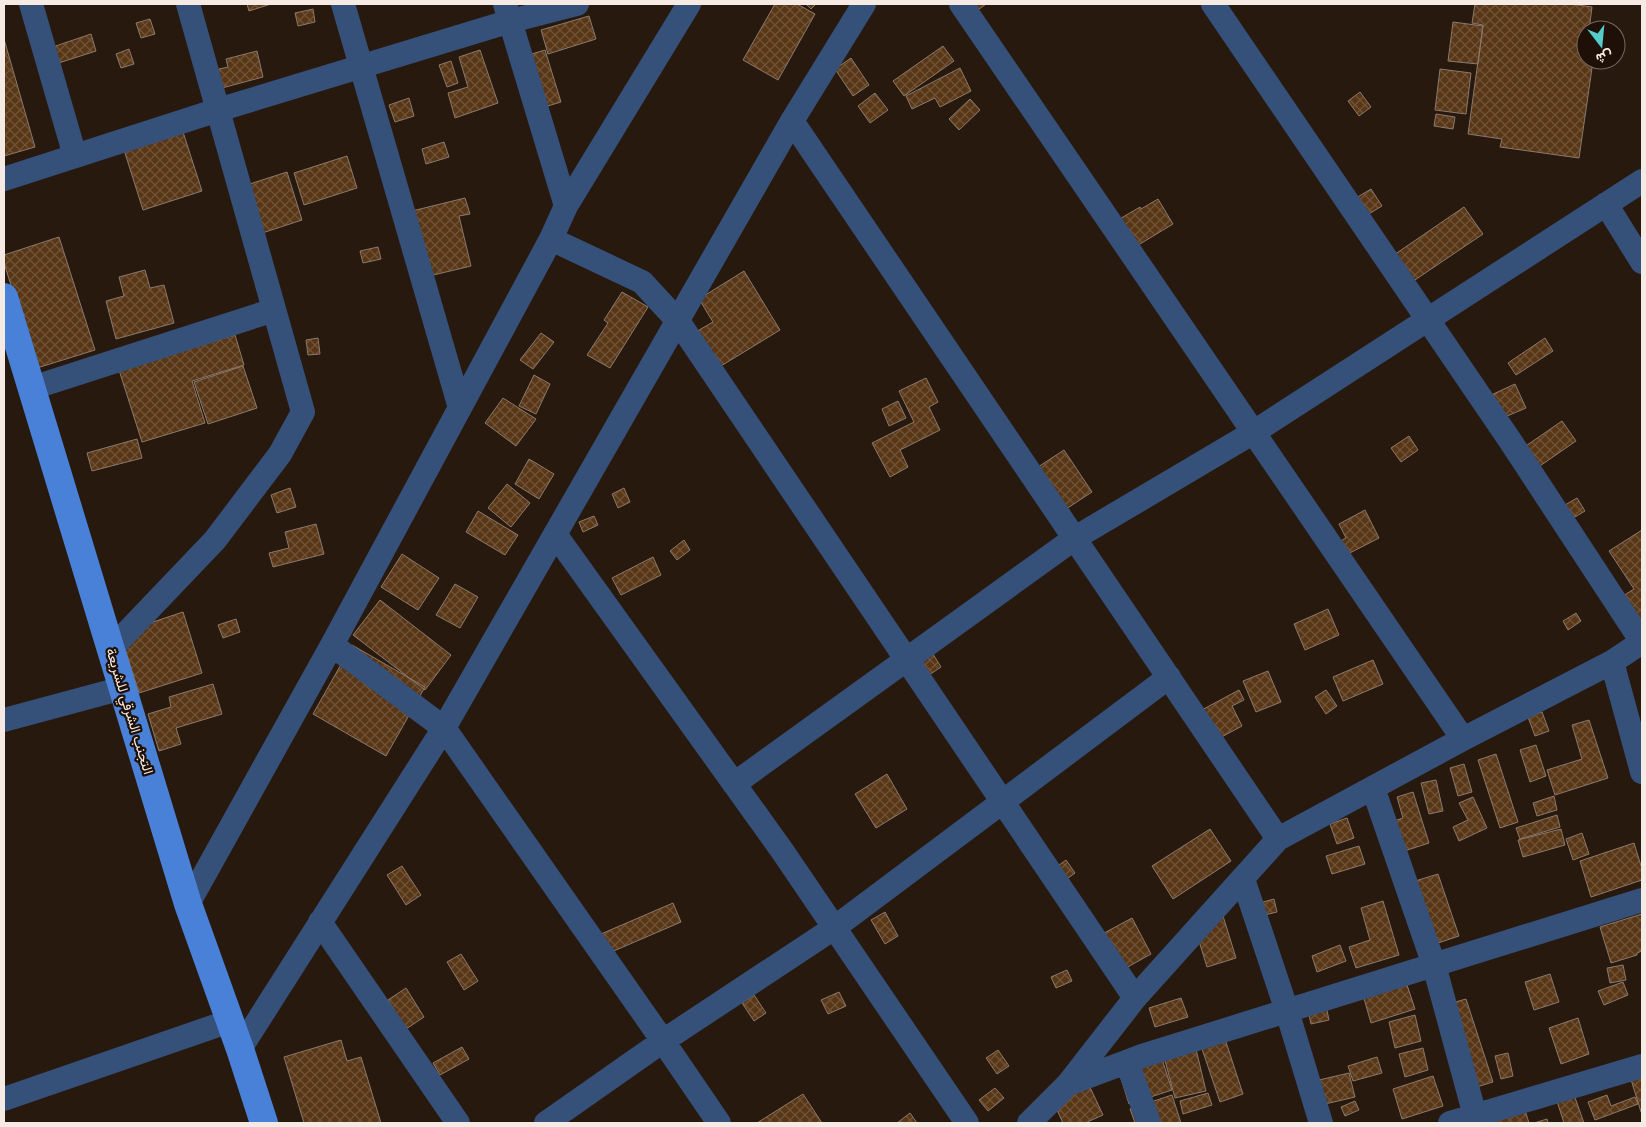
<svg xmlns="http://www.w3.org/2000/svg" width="1646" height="1127" font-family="'Fira Sans',Vazirmatn,sans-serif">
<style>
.building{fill:url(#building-cross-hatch);stroke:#8b796b}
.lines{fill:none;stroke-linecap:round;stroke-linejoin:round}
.minor{stroke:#355079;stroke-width:24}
.primary{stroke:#4881d7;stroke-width:28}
.labels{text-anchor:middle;stroke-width:4.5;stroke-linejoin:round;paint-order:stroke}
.street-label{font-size:14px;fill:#f6ebe4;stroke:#1e1007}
</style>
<defs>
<pattern id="building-cross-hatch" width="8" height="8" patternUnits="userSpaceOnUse" patternTransform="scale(1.25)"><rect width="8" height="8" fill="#583616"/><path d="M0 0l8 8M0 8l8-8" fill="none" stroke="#715338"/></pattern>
</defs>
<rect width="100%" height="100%" fill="#28190f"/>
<path class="building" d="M247 4H271L249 11Z
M775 4H797L815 14 778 80 743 60Z
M806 4H816L811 9Z
M969 4H986L975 12Z
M1475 4H1571L1592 7 1589 30H1586L1585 60 1593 61 1579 158 1500 147 1502 139 1468 134 1483 25 1472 23Z
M313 9 315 22 298 26 295 13Z
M589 16 596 39 548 54 541 30Z
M150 19 155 34 141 38 136 23Z
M1453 22 1483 26 1478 64 1448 61Z
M91 34 96 51 43 68 38 52Z
M4 39 35 147 4 156Z
M943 46 954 61 904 96 893 81Z
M129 49 134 64 121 68 116 54Z
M480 50 498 103 455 118 448 93 468 87 459 57Z
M545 50 561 102 531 111 515 59Z
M257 51 263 77 207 92 202 73 228 67 226 59Z
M851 58 869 85 853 96 835 69Z
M451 61 458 83 447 87 439 65Z
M960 68 971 91 940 107 935 98 912 109 906 96Z
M1440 69 1471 73 1466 114 1435 110Z
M1360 92 1371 107 1359 116 1348 101Z
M875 93 888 110 870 123 858 106Z
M409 98 414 116 395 122 389 105Z
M970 99 980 110 959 130 949 119Z
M1436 114 1455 117 1453 129 1434 126Z
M183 132 202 191 143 210 124 150Z
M444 142 449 157 426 164 422 149Z
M347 156 357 188 304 205 294 173Z
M287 172 302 220 247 238 231 190Z
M1371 189 1382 206 1367 215 1356 198Z
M465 198 470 214 459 216 471 266 425 277 408 212Z
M1158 199 1173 224 1135 247 1118 220 1140 207 1141 209Z
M1464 207 1483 234 1406 286 1388 259Z
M59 237 95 350 37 368 4 263V255Z
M378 247 381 259 363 263 360 251Z
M145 270 150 288 164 285 174 323 116 339 106 301 124 296 119 277Z
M744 271 780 330 716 369 694 333 713 322 699 299Z
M622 292 648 307 610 368 587 355 608 323 604 320Z
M541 333 554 342 533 369 520 360Z
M235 335 244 365 192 381 205 423 142 442 119 370Z
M318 338 320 354 308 355 306 340Z
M1545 338 1553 351 1516 375 1508 363Z
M243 366 257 408 208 424 194 382Z
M534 375 550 384 536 414 519 406Z
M926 378 938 402 929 407 940 430 900 450 908 467 890 477 872 443 914 422 899 391Z
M1515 384 1526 408 1500 419 1489 396Z
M503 398 536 419 516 446 485 423Z
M898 401 906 418 889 426 882 409Z
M1562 421 1576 441 1534 470 1520 450Z
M1409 436 1418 450 1401 462 1391 448Z
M137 439 142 458 92 471 87 453Z
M1064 450 1092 492 1063 511 1035 469Z
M529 459 554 474 539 499 515 484Z
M507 484 530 503 511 527 488 508Z
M290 488 296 507 277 513 271 495Z
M624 488 630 502 618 508 612 494Z
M1577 498 1585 511 1568 521 1560 508Z
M1365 510 1379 538 1338 559 1331 546 1346 538 1339 524Z
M478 511 518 535 505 555 466 532Z
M594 516 598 525 583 532 579 522Z
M316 524 324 554 273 567 269 553 289 548 285 532Z
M1642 530V621L1623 596 1634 589 1609 551Z
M684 540 690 550 677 560 670 551Z
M402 554 439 578 418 610 381 587Z
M653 557 661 575 621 595 612 578Z
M455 584 478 597 460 628 436 615Z
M380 600 451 655 425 690 353 635Z
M1328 609 1339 635 1305 650 1294 624Z
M183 612 202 673 139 693 120 633Z
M1576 613 1581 621 1568 630 1563 621Z
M236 619 240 632 223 638 218 625Z
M352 645 425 687 386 756 313 714Z
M928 646 941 667 923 679 909 657Z
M1373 660 1383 684 1343 701 1333 677Z
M1268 671 1281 702 1256 712 1243 681Z
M213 684 222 714 176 728 181 744 159 751 148 714 171 707 169 697Z
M1239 690 1244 700 1232 706 1242 726 1214 741 1198 712Z
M1326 690 1337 706 1326 714 1315 697Z
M1542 712 1549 731 1535 736 1528 717Z
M1589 720 1608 778 1555 795 1547 770 1582 759 1572 725Z
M1536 745 1546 776 1530 782 1520 750Z
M1496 754 1518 822 1500 828 1478 760Z
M1464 764 1472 792 1458 796 1450 768Z
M887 774 907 809 876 828 855 794Z
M1436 780 1443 811 1429 814 1421 783Z
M1413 792 1429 843 1389 856 1379 826 1403 818 1397 797Z
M1554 796 1557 810 1537 816 1533 803Z
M1473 797 1487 828 1459 841 1453 827 1468 820 1459 803Z
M1557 815 1560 827 1520 839 1516 828Z
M1347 818 1354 838 1337 844 1330 824Z
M1210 829 1231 861 1173 899 1152 866Z
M1561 829 1565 845 1523 857 1518 840Z
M1582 833 1589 854 1573 860 1566 839Z
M1634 843 1642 869V880L1591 897 1580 861Z
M1359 846 1365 864 1332 874 1326 856Z
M1066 860 1075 873 1060 884 1051 871Z
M402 866 421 895 406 905 387 875Z
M1438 874 1459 936 1420 949 1399 886Z
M1274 899 1277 912 1248 919 1245 907Z
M1383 901 1399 955 1356 968 1349 947 1370 940 1361 908Z
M673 903 681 922 609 953 601 934Z
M885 912 898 936 885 944 871 920Z
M1642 914V951L1637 953V955L1611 963 1600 927Z
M1223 916 1236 958 1207 967 1194 925Z
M1132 918 1151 954 1115 974 1095 938Z
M1340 945 1346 961 1317 972 1312 956Z
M461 954 478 981 464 990 447 962Z
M1623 965 1626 980 1610 983 1607 968Z
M1067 970 1072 981 1056 988 1051 977Z
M1550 974 1559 1002 1534 1010 1525 982Z
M1406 982 1415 1009 1371 1023 1363 995Z
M1623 982 1628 995 1604 1005 1598 991Z
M406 988 424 1017 406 1029 388 1000Z
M839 992 846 1006 828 1014 821 1000Z
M754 995 766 1013 754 1021 742 1003Z
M1181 998 1188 1017 1155 1027 1149 1008Z
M1466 999 1493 1082 1460 1092 1452 1003Z
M1326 1006 1329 1020 1311 1024 1308 1010Z
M1415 1015 1421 1041 1395 1048 1389 1022Z
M1578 1018 1589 1054 1561 1064 1549 1028Z
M1224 1036 1243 1094 1220 1102 1200 1043Z
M341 1040 347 1061 361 1057 381 1123H304L284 1057Z
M1195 1045 1206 1091 1175 1098 1163 1053Z
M462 1047 469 1059 440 1075 433 1063Z
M1423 1048 1428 1070 1405 1077 1399 1054Z
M998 1050 1009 1066 997 1074 986 1058Z
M1508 1053 1513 1076 1501 1079 1495 1056Z
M1161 1056 1172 1090 1129 1104 1118 1069Z
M1377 1057 1382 1073 1353 1081 1348 1066Z
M1642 1069V1111L1641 1112 1629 1073Z
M1349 1073 1355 1097 1308 1108 1302 1084Z
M1433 1076 1443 1106 1402 1119 1393 1089Z
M1088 1083 1103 1115 1085 1123H1063L1052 1099Z
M995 1088 1004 1098 988 1111 979 1100Z
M1573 1092 1584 1123H1564L1556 1098Z
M1208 1093 1212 1105 1183 1114 1180 1101Z
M803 1094 822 1123H757Z
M1172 1095 1181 1123H1135L1130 1109Z
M1607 1095 1611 1106 1635 1097 1638 1104 1595 1120 1588 1102Z
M1355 1101 1359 1110 1345 1116 1341 1107Z
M1523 1104 1529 1123H1466Z
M910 1113 917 1123H897Z
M1547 1119 1548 1123H1534Z"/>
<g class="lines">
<path class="minor" d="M31 4 75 156
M343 4 460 408
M505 4 566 206
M961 4 1463 739
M1213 4 1511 442 1642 642
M792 121 1278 839
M4 179 218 110 511 21 577 4
M1606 204 1642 262
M551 239 642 282 678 321 1135 998
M32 388 274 310
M555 534 783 852 967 1123
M332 645 444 728 663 1041 719 1123
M111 649 215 540 280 454 303 412 188 4
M1612 662 1642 772
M4 720 123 688
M734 784 1075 538 1254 432 1642 181
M1373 788 1434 965 1477 1123
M1243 879 1287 1011 1321 1123
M188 904 332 645 551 239 566 206 689 4
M320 922 458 1123
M240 1049 444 728 792 121 864 4
M1127 1062 1149 1123
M1068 1084 1142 1056 1642 900
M4 1099 230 1021
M546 1123 663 1041 834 928 1169 677
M1029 1123 1068 1084 1135 998 1278 839 1463 739 1612 662 1642 642
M1450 1123 1642 1066"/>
<path class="primary" d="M4 297 188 904 240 1049 264 1123"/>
</g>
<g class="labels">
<g class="street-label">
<text transform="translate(130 711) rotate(73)" y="5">التجنب الشرقي للشريعة</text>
</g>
</g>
<rect width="1646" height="1127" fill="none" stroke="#f6ebe4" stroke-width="10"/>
<g transform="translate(1601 45) rotate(164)"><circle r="24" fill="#1e1007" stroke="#74685f"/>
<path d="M0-4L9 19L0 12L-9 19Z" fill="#53cdca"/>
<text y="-8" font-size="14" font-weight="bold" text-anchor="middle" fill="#f6ebe4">ش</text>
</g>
</svg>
